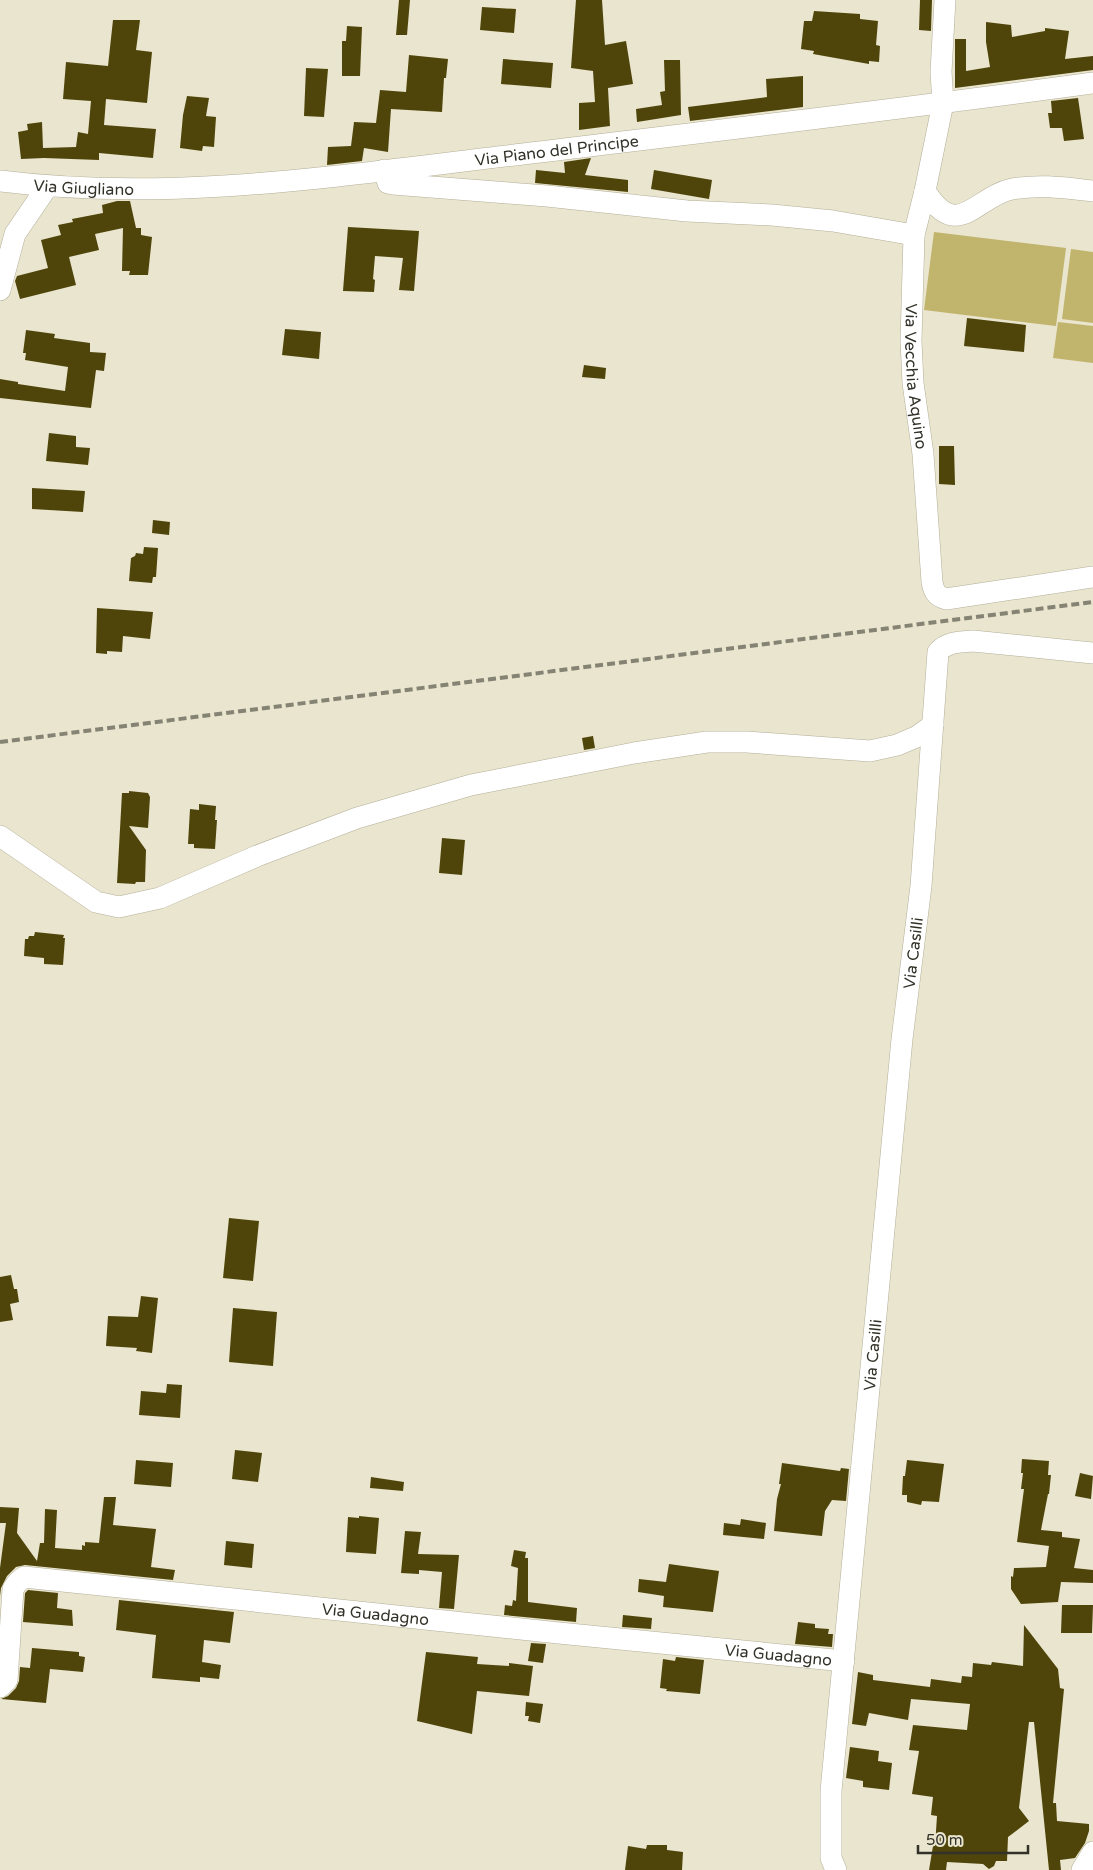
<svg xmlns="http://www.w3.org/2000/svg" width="1093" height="1870" font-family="'Varela Round',sans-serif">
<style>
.green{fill:#c1b46d}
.building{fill:#4f450a}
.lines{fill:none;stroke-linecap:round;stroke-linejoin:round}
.minor-casing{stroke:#b3af99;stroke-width:22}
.minor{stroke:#fff;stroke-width:21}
.rail{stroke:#858373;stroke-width:4;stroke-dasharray:8 4;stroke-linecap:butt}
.labels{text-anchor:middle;stroke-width:5;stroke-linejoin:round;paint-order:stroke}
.street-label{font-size:16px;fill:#333229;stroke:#e9e5ce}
</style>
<rect width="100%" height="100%" fill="#e9e5ce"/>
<path class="green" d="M934 232 1066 248 1056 326 924 310Z
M1071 249 1093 252V323L1062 319Z
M1058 322 1093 326V363L1053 358Z"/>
<path class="building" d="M399 0H410L407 35H396Z
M576 0H602L605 45 626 41 633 84 608 88 610 126 579 130V103L595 102 593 71 571 68Z
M920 0H932L931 31 919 30Z
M482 7 516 9 514 33 480 30Z
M814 11 860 14V19L878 21 876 45 880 46 879 62 869 61V64L813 54 814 51 801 49 804 21H812Z
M113 20H140L136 50 152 52 147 103 106 99 104 125 156 129 153 158 99 153V160L44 158 21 159 18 132 28 130 27 124 42 122 43 148 76 147 78 132 88 134 91 101 63 99 66 62 108 66Z
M986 22 1011 25 1012 37 1045 31V28L1069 31 1065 59 1093 56V70L955 88V39H966V71L990 67 986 42Z
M347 26 362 27 360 76H342V41H346Z
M409 55 448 59 446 78H444L442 112 391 109 388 152 364 148 362 161 327 165 328 147 351 146 354 122 376 123 380 90 406 92Z
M503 59 553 63 551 88 501 84Z
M664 60H680L681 115 637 122 636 109 662 105 660 92 665 91Z
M306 68 328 69 324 117 304 116Z
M803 76V107L690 121 688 107 767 97 766 79Z
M187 96 209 98 206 116 216 117 214 147 203 146 202 151 180 148 183 115Z
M1078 98 1084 139 1064 141 1062 128H1050L1048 113H1052L1051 101Z
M591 158 585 175 628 180V192L535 183 536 170 565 173 564 162Z
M654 170 712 180 709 199 651 189Z
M117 201H130L136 228H141V235L152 237 148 275H129L130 271H122L123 228 95 234 99 250 69 257 76 285 20 299 15 281 17 276 48 268 41 240 61 235 58 225 73 222 72 219 103 213 102 205Z
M348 227 419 231 414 291 399 290 403 258 375 256 373 279 375 280 374 292 343 291Z
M967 318 1026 325 1024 352 964 346Z
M285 329 321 332 319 359 282 355Z
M26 330 55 334 54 338 90 343V352L106 353 104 371 96 370 91 408 0 398V379L18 382V384L65 391 68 367 25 360 26 353H23Z
M584 365 606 368 605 379 582 377Z
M49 433 76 436V447L90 448 88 465 46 461Z
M939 446H954L955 485 939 484Z
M32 488 85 491 83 512 32 509Z
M153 520 170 522 169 535 152 533Z
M144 547 158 548 156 577H153L152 583 129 581 131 558 135 556 136 553 143 554Z
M97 608 153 612 150 639 123 636 122 652 107 651V654L96 653Z
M593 736 595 748 584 750 582 738Z
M129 791 148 793 150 797 148 828 129 826 146 850 145 882H136L135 884 117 883 122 793H129Z
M199 804 216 806 215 820H217L215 849 194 848V844H188L190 809 199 810Z
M442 838 465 840 462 875 439 873Z
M35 932 64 935 63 938H65L63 965 44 964V958L24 956 25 939H28L29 936H34Z
M229 1218 259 1221 253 1281 223 1278Z
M11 1275 14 1289H17L19 1302 10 1304 13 1320 0 1322V1277Z
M141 1296 158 1298 152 1353 136 1351 137 1348 106 1346 108 1316 138 1317Z
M233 1308 277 1312 273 1366 229 1362Z
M167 1384 182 1385 180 1418 139 1415 141 1391 166 1393Z
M235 1450 262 1453 258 1482 232 1479Z
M1022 1459 1049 1461 1048 1475H1051L1049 1494H1048L1041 1530 1062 1532V1537L1080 1539 1074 1568 1093 1570V1583L1061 1582 1058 1602 1021 1604 1011 1589V1576L1013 1577 1014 1568 1046 1567 1049 1546 1017 1542 1024 1489H1021L1023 1473H1021Z
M136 1460 173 1463 171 1487 134 1484Z
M907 1460 944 1464 939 1502 922 1501 921 1505 907 1502V1495H902L903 1476H905Z
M782 1463 840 1471 841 1468 849 1469 846 1501 832 1500 825 1511 822 1536 774 1531 777 1499 781 1484H779Z
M1080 1473 1093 1476 1091 1499 1075 1496Z
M371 1477 404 1482 403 1491 370 1488Z
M104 1497H116L113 1525 156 1529 151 1567 175 1570 173 1580 25 1565 16 1567 7 1576 1 1588 0 1596V1568L6 1523H0V1507L19 1508 17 1533 37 1561 40 1543H44L45 1509 57 1510 55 1548 82 1550V1545L85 1546V1542L99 1543Z
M359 1516 379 1518 376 1554 346 1552 348 1517 359 1518Z
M741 1519 766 1523 764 1539 723 1535 724 1523 740 1525Z
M405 1531 421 1532 418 1554 459 1555 454 1609 439 1608 442 1572 419 1570V1574L401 1573Z
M226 1541 254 1544 252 1568 224 1565Z
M514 1550 526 1552 525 1558H528V1602L577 1608 576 1622 504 1615 505 1605 512 1606 513 1600 516 1601 518 1568 511 1566Z
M669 1564 719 1571 713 1612 663 1607 664 1596 638 1592 639 1579 666 1582Z
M28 1590 58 1593 57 1608 72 1610 73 1626 23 1622 25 1593Z
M119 1600 234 1612 230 1643 204 1640 202 1662 221 1665 219 1679 200 1677V1682L152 1678 156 1635 116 1630Z
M1062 1605H1093L1092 1633H1061Z
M623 1615 652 1618 651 1629 622 1627Z
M798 1622 815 1624V1628L829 1629 828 1634H833L832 1647 795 1644Z
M1024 1625 1058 1669 1060 1688 1064 1689 1053 1803H1056L1057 1821 1089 1824V1831L1085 1843 1075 1858 1060 1860 1061 1870H1049L1034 1722H1029L1019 1808 1029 1821 1008 1837 1007 1861H996L994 1866 989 1869 983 1864 947 1862 946 1870H929L933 1846H935L937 1816 931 1815 933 1797 912 1794 919 1751 909 1750 913 1725 967 1730 970 1704 911 1699 908 1720 869 1713 866 1726 852 1724 858 1672 873 1675V1680L930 1687 931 1679 961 1683 962 1676 972 1677 973 1663 991 1665 992 1662 1023 1666Z
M531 1643 546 1644 543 1663 528 1661Z
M32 1648 79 1652V1656L85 1657 83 1672 50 1669 46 1703 1 1699 8 1696 16 1688 19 1681 20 1667 30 1668Z
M426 1652 478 1657 477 1664 509 1666V1663L533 1666 529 1696 477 1691 472 1734 417 1721Z
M676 1657 704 1660 700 1694 666 1691 667 1689 660 1688 663 1659 675 1661Z
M526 1702 543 1704 540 1723 528 1721 529 1716H525Z
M850 1747 879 1751 878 1761 892 1763 889 1790 863 1787V1781L846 1778Z
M647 1845H667V1850L683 1852 682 1870H625L628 1846 646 1849Z"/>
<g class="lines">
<defs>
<g id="minor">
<path id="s1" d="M945 0 941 72 943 103 925 191 914 235 911 341 913 383 923 454 932 582C934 592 936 596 946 599L1093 577"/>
<path d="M384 170 388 183 393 184 547 196 687 211 772 215 833 221 914 235"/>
<path id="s2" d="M0 181C174 203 350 174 523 154 713 131 903 109 1093 83"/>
<path d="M925 191C958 243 976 196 1012 189 1039 184 1066 188 1093 191"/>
<path d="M0 290 15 234 47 187"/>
<path d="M0 836 96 902 119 907 160 898 257 856 357 818 471 785 634 753 707 742H747L870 751 897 745 916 737 933 725"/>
<path id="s3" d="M0 1687 7 1680 13 1589 17 1583 24 1577 559 1633 844 1661"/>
<path id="s4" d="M836 1870 831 1858V1791L902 1039 921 886 938 652C947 642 959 642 973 641L1093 653"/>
<path d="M1082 1870 1093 1852"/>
</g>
</defs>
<use href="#minor" class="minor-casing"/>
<use href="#minor" class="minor"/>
<path class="rail" d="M0 742 1093 602"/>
</g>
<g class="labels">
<g class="street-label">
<text dy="6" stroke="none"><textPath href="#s2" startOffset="559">Via Piano del Principe</textPath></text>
<text dy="6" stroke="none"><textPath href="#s2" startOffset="84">Via Giugliano</textPath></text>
<text dy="6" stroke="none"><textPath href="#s1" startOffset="380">Via Vecchia Aquino</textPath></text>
<text dy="6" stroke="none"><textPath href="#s4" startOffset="922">Via Casilli</textPath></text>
<text dy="6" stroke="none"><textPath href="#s4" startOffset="518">Via Casilli</textPath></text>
<text dy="6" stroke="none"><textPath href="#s3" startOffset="471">Via Guadagno</textPath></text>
<text dy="6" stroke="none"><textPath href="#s3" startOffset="876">Via Guadagno</textPath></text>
</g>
</g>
<path d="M918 1845v8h110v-8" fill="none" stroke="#333229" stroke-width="2.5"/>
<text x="926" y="1845" font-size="15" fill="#333229" stroke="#e9e5ce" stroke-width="4" paint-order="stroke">50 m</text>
</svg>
